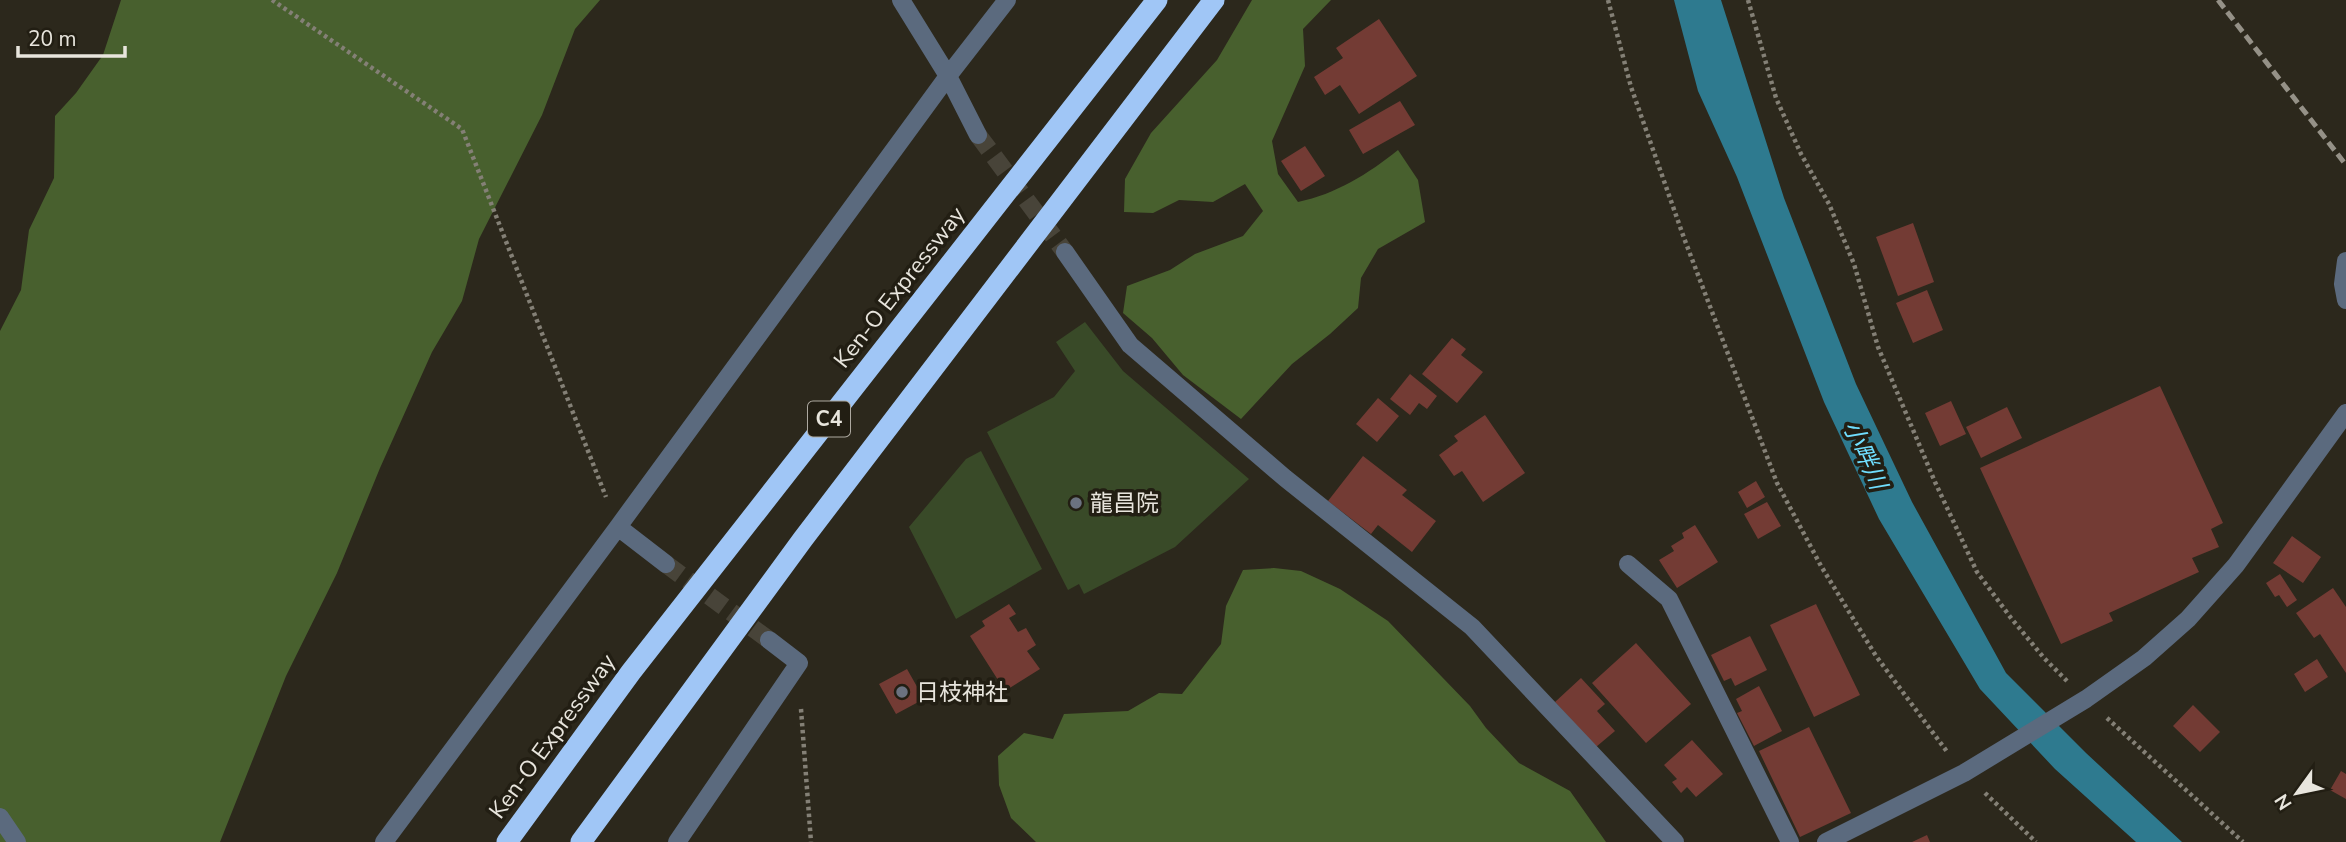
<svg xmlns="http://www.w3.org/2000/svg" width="2346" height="842" font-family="'Nunito Sans','Noto Sans JP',sans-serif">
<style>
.green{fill:#394a28}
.forest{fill:#48602e}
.water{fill:#2e7a8f}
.building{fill:#733b34}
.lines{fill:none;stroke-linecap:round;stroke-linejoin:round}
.minor-tunnel{stroke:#484439;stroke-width:18;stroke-dasharray:18 9;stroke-linecap:butt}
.path{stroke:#848076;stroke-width:4.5;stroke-dasharray:3.5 3.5;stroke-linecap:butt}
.minor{stroke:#5b6a7e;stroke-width:18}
.highway{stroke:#a0c6f6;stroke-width:21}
.rail{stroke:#959187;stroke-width:5;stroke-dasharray:10 5;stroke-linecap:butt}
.worship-dot{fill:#6b7280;stroke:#221e13;stroke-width:2.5}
.labels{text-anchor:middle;stroke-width:7;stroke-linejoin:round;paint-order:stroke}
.shield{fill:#221e13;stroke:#ada9a0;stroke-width:2}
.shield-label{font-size:21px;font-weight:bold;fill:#e8e5dd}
.street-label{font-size:23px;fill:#e8e5dd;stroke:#221e13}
.poi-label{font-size:23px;fill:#e8e5dd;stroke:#221e13;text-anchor:start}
.water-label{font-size:24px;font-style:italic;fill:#70defe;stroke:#221e13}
</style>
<rect width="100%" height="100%" fill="#2c281c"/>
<path class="green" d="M1085 322 1123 371 1249 479 1175 547 1084 594 1079 584 1068 590 987 432 1054 397 1075 371 1056 342Z
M981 451 1042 569 956 619 909 527 966 459Z"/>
<path class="forest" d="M121 0H600L575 29 542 115 479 239 462 301 432 352 380 468 337 573 286 676 220 842H0V331L21 290 29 230 54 178 55 116 76 93 103 55Z
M1252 0H1331L1303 29 1305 66 1272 141 1278 174 1298 202C1336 194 1368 174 1398 150L1418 180 1425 222 1378 249 1361 278 1358 308 1330 334 1292 364 1241 419 1183 375 1152 338 1123 313 1127 286 1170 270 1195 254 1243 236 1263 211 1245 184 1213 202 1179 200 1153 213 1124 212 1125 179 1151 133 1217 60Z
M1274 568 1301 571 1340 589 1388 621 1470 706 1486 728 1519 763 1570 791 1606 842H1036L1011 818 999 785 998 756 1024 733 1053 739 1064 714 1128 711 1159 693 1182 694 1221 644 1226 606 1243 570Z"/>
<path class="water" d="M1674 0H1721L1784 198 1856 384 1912 502 2006 673 2086 753 2182 842H2136L2055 769 1980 689 1879 519 1824 402 1737 177 1698 91Z"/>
<path class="building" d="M1379 19 1417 76 1359 114 1340 85 1325 95 1314 77 1343 58 1336 48Z
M1400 101 1415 125 1363 154 1349 130Z
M1305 146 1325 176 1301 191 1281 161Z
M1913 223 1934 282 1898 296 1876 237Z
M1927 290 1943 330 1913 343 1896 303Z
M1452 338 1466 349 1461 355 1483 372 1457 403 1422 374Z
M1410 374 1437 396 1427 409 1419 403 1410 415 1390 399Z
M2160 386 2223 523 2211 529 2219 547 2192 558 2199 572 2109 613 2113 621 2061 644 1980 468Z
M1378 398 1399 416 1377 442 1356 424Z
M1951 401 1966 434 1940 446 1925 413Z
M2007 407 2022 438 1981 458 1966 427Z
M1485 415 1525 473 1483 502 1462 471 1454 476 1439 455 1458 441 1454 436Z
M1363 456 1407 490 1402 495 1436 521 1412 552 1378 525 1371 534 1328 501Z
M1756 481 1765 497 1747 508 1738 492Z
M1767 502 1781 526 1758 539 1744 514Z
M1695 525 1718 562 1677 588 1659 560 1674 551 1671 546 1684 538 1682 533Z
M2292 536 2321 557 2303 583 2273 563Z
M2280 574 2297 600 2287 607 2279 595 2275 597 2266 583Z
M2333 588 2346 607V673L2320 634 2314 638 2296 613Z
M1009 604 1016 614 1009 618 1018 632 1026 628 1036 645 1027 651 1040 669 1005 691 970 636 985 626 982 621Z
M1816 604 1860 695 1814 717 1770 625Z
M1750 636 1767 670 1735 686 1731 678 1724 681 1711 655Z
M1636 643 1691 704 1646 743 1592 683Z
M2317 659 2328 677 2305 692 2294 674Z
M907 669 924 699 896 714 879 684Z
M1581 678 1605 704 1597 711 1615 731 1596 747 1555 702Z
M1759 686 1782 731 1754 746 1737 713 1742 711 1736 699Z
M2193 705 2220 732 2200 752 2173 726Z
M1809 727 1851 813 1800 837 1759 751Z
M1692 740 1723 774 1696 797 1687 787 1681 793 1672 782 1677 779 1664 765Z
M2341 771 2346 774V799L2330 790Z
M1927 835 1930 842H1912Z"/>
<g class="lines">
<path class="minor-tunnel" d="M978 135 1065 252
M666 564 769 640"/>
<path class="path" d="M272 0 462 129 606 497
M1608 0 1631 87 1684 238 1777 483 1821 566 1876 656 1948 753
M1748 0 1776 98 1801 154 1829 204 1854 264 1878 347 1935 482 1977 572 2011 618 2044 658 2067 681
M801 709 811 842
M2107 718 2243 842
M1985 793 2036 842"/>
<path class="minor" d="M901 0 948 76 978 135
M1065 252 1130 345 1285 478 1472 627 1675 842
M2346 261 2343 284 2346 300
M618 527 666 564
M1628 564 1669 599 1790 842
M0 817 17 842
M384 842 618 527 948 76 1007 0
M677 842 799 663 769 640
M1826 842 1964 773 2086 699 2144 658 2188 619 2236 565 2346 413"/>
<path class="highway" d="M507 842 631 672 1157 0
M581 842 803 539 1214 0"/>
<path class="rail" d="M2218 0 2346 165"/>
</g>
<g class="worship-dot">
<circle cx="1076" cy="503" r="7"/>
<circle cx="902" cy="692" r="7"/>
</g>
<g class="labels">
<rect class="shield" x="808" y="401.5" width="42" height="35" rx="5"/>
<g class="shield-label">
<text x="829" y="426">C4</text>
</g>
<g class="street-label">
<text transform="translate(899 287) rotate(-52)" y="8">Ken-O Expressway</text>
<text transform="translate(552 736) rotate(-54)" y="8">Ken-O Expressway</text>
</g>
<g class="poi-label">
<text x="1090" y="511">龍昌院</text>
<text x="916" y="700">日枝神社</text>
</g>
<g class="water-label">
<text transform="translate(1865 455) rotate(66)" y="8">小畔川</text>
</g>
</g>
<g transform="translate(2297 793) rotate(237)" stroke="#221e13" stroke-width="5" paint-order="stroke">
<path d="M0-5L12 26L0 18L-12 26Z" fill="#e8e5dd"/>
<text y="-10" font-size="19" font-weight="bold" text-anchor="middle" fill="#e8e5dd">N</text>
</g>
<path d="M18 46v10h107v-10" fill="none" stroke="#e8e5dd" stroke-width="3.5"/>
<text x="28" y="46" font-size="21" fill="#e8e5dd" stroke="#221e13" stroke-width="5" paint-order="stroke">20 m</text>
</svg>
